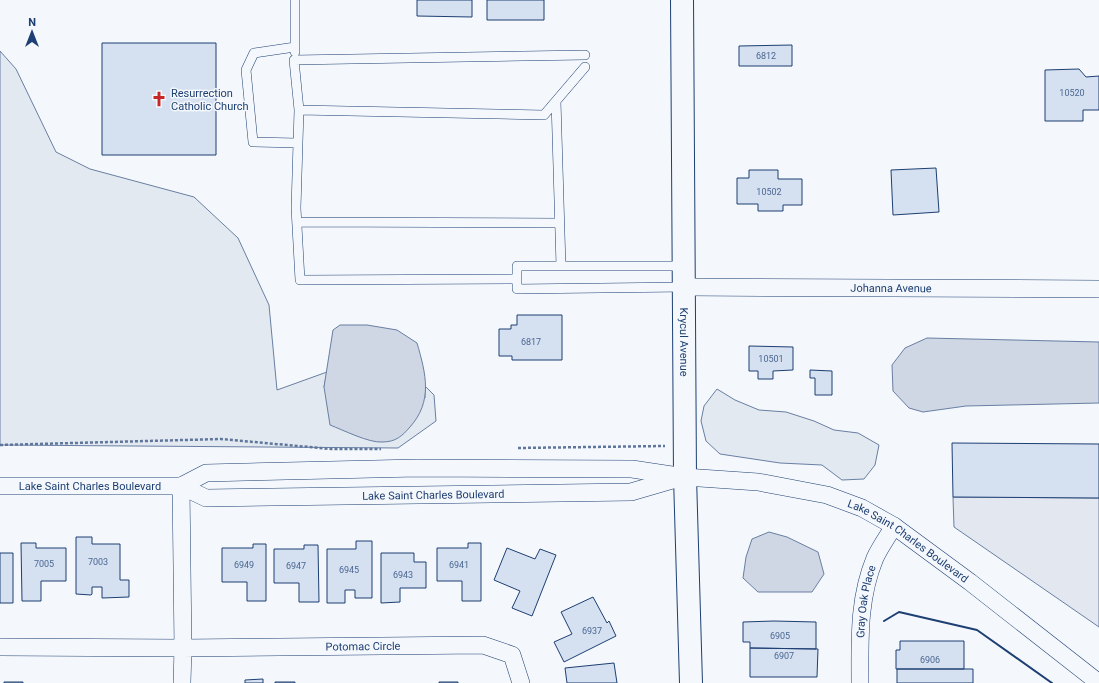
<svg xmlns="http://www.w3.org/2000/svg" width="1099" height="683" font-family="Roboto,sans-serif">
<style>
.green{fill:#e3e9f0;stroke:#687fa3}
.parking{fill:#e3e8f0;stroke:#687fa3}
.water{fill:#cfd7e4;stroke:#687fa3}
.building{fill:#d5e0f0;stroke:#1d3f73}
.lines{fill:none;stroke-linecap:round;stroke-linejoin:round}
.service-casing{stroke:#1d3f73;stroke-width:10}
.minor-casing{stroke:#1d3f73;stroke-width:18}
.tertiary-casing{stroke:#1d3f73;stroke-width:24}
.path{stroke:#5e769c;stroke-width:2.5;stroke-dasharray:3 2;stroke-linecap:butt}
.service{stroke:#f4f7fb;stroke-width:9}
.minor{stroke:#f4f7fb;stroke-width:17}
.tertiary{stroke:#f4f7fb;stroke-width:22}
.wall{stroke:#1d3f73;stroke-width:2}
.labels{text-anchor:middle;stroke-width:3;stroke-linejoin:round;paint-order:stroke}
.number-label{font-size:9px;fill:#4b6792}
.poi-label{font-size:11px;fill:#1d3f73;stroke:#f4f7fb;text-anchor:start}
.street-label{font-size:11px;fill:#1d3f73;stroke:#f4f7fb}
</style>
<rect width="100%" height="100%" fill="#f4f7fb"/>
<path class="green" d="M0 51 16 69 56 152 90 169 194 197 238 238 269 305 277 390 327 372 324 387 425 398V386L434 395 436 421 398 448 0 445Z
M717 389 735 400 759 410 786 412 814 421 834 430 858 433 879 445 875 465 864 479 842 480 822 465 780 463 720 454 706 441 701 421 704 406Z"/>
<path class="parking" d="M953 497 1099 498V627L954 527Z"/>
<path class="water" d="M340 325H367L397 330 417 343C426 374 433 401 410 427 402 436 396 442 382 442 369 443 343 430 330 425L324 387 333 330Z
M927 338 1099 342V403L966 406 923 412 909 408 893 391 892 365 905 348Z
M769 532 787 537 818 552 824 574 812 592H758L743 578 746 557 752 539Z"/>
<path class="building" d="M417 0H472V17L417 16Z
M487 0H544V20H487Z
M102 43H216V155H102Z
M792 45V66H739V46Z
M1079 69 1086 77 1099 76V110H1083V121H1045V70Z
M936 168 939 212 893 215 891 170Z
M749 170H778V179H802V205H783V211H758V204H737V178H749Z
M517 315H562V360H512V356H499V329H511V325H517Z
M749 346 793 347V370L773 371V379H758V371H749Z
M810 370 832 371V395H815V378H810Z
M952 443 1099 444V498L953 497Z
M76 537H92V544H120V580H129V597L102 598V587H92V594L91 595 76 594Z
M356 541H372V598H355V590H345V603H327V549H356Z
M21 543H36V548H66V581H41V601H22Z
M468 543H481V601H462V581H437V548H468Z
M253 544H266V601H247V582H222V548H253Z
M304 545H318L319 602H299V583H274V549H304Z
M507 548 535 559 540 549 556 555 532 616 512 608 520 591 494 580Z
M0 553H13V603H0Z
M381 553H414V562H426V588H400V602L381 603Z
M593 597 607 623 609 621 616 636 564 662 554 642 572 634 561 612Z
M774 621 816 622V649L750 648V642H743V622Z
M900 641H964V669H896V650H900Z
M750 648 818 649 817 677H750Z
M614 663 617 683H567L565 668Z
M897 669H973V683H897Z
M263 679V683H245V680Z
M4 682H23V683H4Z
M275 682H295V683H275Z
M439 682H458V683H439Z"/>
<g class="lines">
<defs>
<path id="service" d="M295 47 254 53 246 70 253 142 297 143
M295 52V0
M585 67 544 115 299 110 294 60 585 55
M556 101 561 266
M299 110 296 208 300 280 517 279
M297 222 559 223
M684 266H517V289L684 287"/>
<g id="minor">
<path id="s1" d="M684 287 1099 289"/>
<path id="s2" d="M0 486H181L206 498 631 492 679 478"/>
<path id="s3" d="M181 486 206 473 417 468 632 469 685 477 758 482 827 495 862 508 894 526 970 582 1099 683"/>
<path d="M0 647 183 648 181 486"/>
<path id="s4" d="M182 683 183 648 483 645 512 655 521 683"/>
<path id="s5" d="M860 683C860 640 858 599 875 558 880 547 888 536 894 526"/>
</g>
<g id="tertiary">
<path id="s6" d="M682 0 685 477 691 683"/>
</g>
</defs>
<use href="#service" class="service-casing"/>
<use href="#minor" class="minor-casing"/>
<use href="#tertiary" class="tertiary-casing"/>
<path class="path" d="M0 445 221 439 331 449H381
M518 448 665 446"/>
<use href="#service" class="service"/>
<use href="#minor" class="minor"/>
<use href="#tertiary" class="tertiary"/>
<path class="wall" d="M884 621 899 612 977 630 1052 683"/>
</g>
<defs>
<symbol id="church-bare" viewBox="-9 -9 18 18"><path d="M-1.2-6h2.4v3.5h3.3v2.4h-3.3V6h-2.4V-.1h-3.3v-2.4h3.3Z" fill="#c62828" stroke="#f4f7fb" stroke-width="2.5" paint-order="stroke"/></symbol>
</defs>
<g fill-rule="evenodd">
<use href="#church-bare" x="148" y="88" width="22" height="22"/>
</g>
<g class="labels">
<g class="number-label">
<text x="766" y="59">6812</text>
<text x="1072" y="96">10520</text>
<text x="769" y="195">10502</text>
<text x="531" y="345">6817</text>
<text x="771" y="362">10501</text>
<text x="98" y="565">7003</text>
<text x="44" y="567">7005</text>
<text x="244" y="568">6949</text>
<text x="459" y="568">6941</text>
<text x="296" y="569">6947</text>
<text x="349" y="573">6945</text>
<text x="403" y="578">6943</text>
<text x="592" y="634">6937</text>
<text x="780" y="639">6905</text>
<text x="784" y="659">6907</text>
<text x="930" y="663">6906</text>
</g>
<g class="poi-label">
<text x="171" y="97">Resurrection<tspan x="171" dy="13">Catholic Church</tspan></text>
</g>
<g class="street-label">
<text dy="4" stroke="none"><textPath href="#s1" startOffset="207">Johanna Avenue</textPath></text>
<text dy="4" stroke="none"><textPath href="#s6" startOffset="342">Krycul Avenue</textPath></text>
<text dy="4" stroke="none"><textPath href="#s2" startOffset="90">Lake Saint Charles Boulevard</textPath></text>
<text dy="4" stroke="none"><textPath href="#s2" startOffset="436">Lake Saint Charles Boulevard</textPath></text>
<text dy="4" stroke="none"><textPath href="#s3" startOffset="745">Lake Saint Charles Boulevard</textPath></text>
<text dy="4" stroke="none"><textPath href="#s5" startOffset="82">Gray Oak Place</textPath></text>
<text dy="4" stroke="none"><textPath href="#s4" startOffset="215">Potomac Circle</textPath></text>
</g>
</g>
<g transform="translate(32 32)" stroke="#f4f7fb" stroke-width="3" paint-order="stroke">
<path d="M0-3L7 15L0 10L-7 15Z" fill="#1d3f73"/>
<text y="-6" font-size="11" font-weight="bold" text-anchor="middle" fill="#1d3f73">N</text>
</g>
</svg>
